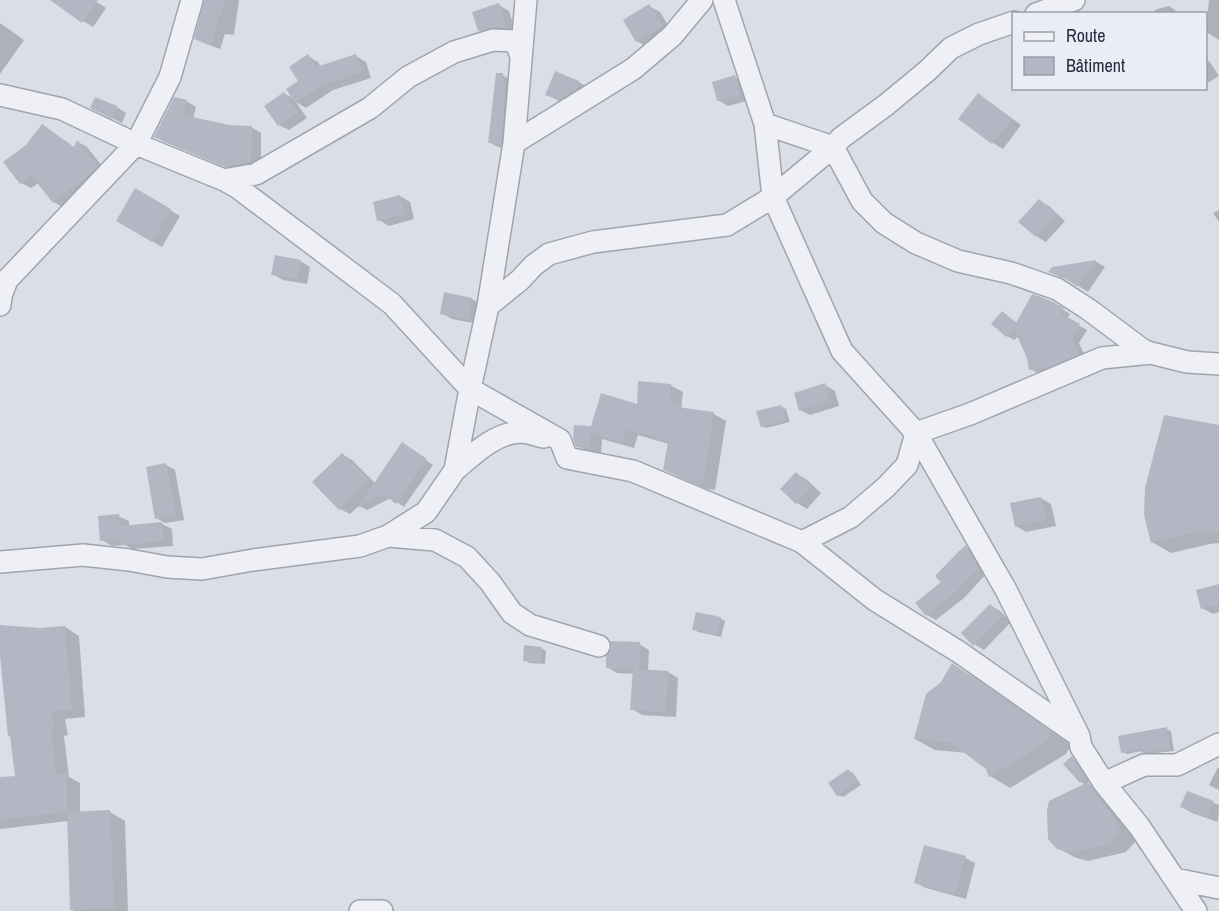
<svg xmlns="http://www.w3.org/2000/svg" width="1219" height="911" font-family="'Archivo Narrow',sans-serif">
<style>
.shadow{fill:#0003}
.building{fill:#b3b7c3}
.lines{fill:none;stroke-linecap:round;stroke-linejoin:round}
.minor-casing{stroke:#a1a4b0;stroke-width:24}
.minor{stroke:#eef0f5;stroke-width:21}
</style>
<rect width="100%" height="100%" fill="#dbdee6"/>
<path class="shadow" d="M70 0H94L106 8 93 27 83 21Z
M206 0H239L234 35 225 34 220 49 206 44 196 39Z
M1209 0H1219V40L1206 32Z
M499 5 509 11 516 33 489 36 479 30Z
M649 6 660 12 672 32 647 47 637 41Z
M1169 6 1180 14H1151L1157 9Z
M0 23 24 40 0 74Z
M308 56 318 62 321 67 356 56 366 62 371 78 333 90 306 108 296 102 307 118 289 130 279 125 284 93 294 99Z
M1206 59 1210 62 1219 76 1206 84Z
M556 73 579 82 589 88 570 105 557 100 547 94Z
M502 75 511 80 510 148 498 147 489 142Z
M735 77 745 82 750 100 728 106 718 100Z
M978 95 988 101 1021 125 1003 149 993 143 961 118Z
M186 101 196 107 193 119 229 127H251L261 133V167L233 170 165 142 156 137Z
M117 107 126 113 122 123 102 113Z
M43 126 75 148 78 142 87 147 107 172 64 208 54 202 39 183 31 188 21 183Z
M136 190 180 216 162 247 118 221Z
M400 196 410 202 414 219 389 226 379 220Z
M1039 201 1049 206 1065 221 1046 242 1036 236Z
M1219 210V222L1213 213Z
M300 261 310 267 307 284 283 280 273 274Z
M1095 261 1105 267 1088 292 1073 282 1060 277 1050 272 1052 268Z
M472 299 482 305 478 324 452 319 442 313Z
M1051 302 1070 314 1067 319 1087 330 1079 343 1086 358 1057 370 1038 373 1030 369 1029 358 1019 336 1014 340 1007 336 1003 313 1017 323Z
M670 385 683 392 681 409 714 414 726 421 715 490 707 489 677 476 665 469 669 444 638 435 634 448 602 439 601 455 590 453 578 446 592 428 638 406Z
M825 385 835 391 839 406 810 415 800 410Z
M781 406 786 409 790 422 766 428 762 426Z
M1219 431V543L1210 544 1171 553 1152 542Z
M410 449 433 465 404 507 391 498 367 510 359 506 350 514 340 509 342 454 352 460 376 484Z
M166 465 175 470 184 520 165 523 156 518Z
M796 474 806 479 821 493 807 509 797 503 782 489Z
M1041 498 1051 504 1056 526 1026 532 1016 526Z
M118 516 129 521V526L164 524H162L172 529 173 546 133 549 125 545 112 546 102 540Z
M966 547 975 552 987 573 964 598 936 620 927 615 917 603 943 582Z
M1219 586V612L1213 614 1202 608Z
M990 605 1000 611 1011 622 984 650 974 644Z
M720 618 725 621 721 637 698 632 694 629Z
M0 627 40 629 65 627 79 636 85 717 65 719 68 735 64 736 69 777 80 783V813L110 812 125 821 128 911H74L71 909 68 821 0 829V779L17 778 0 642Z
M639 644 649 650 648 671 668 672 678 678 676 717 642 715 632 709 634 674 617 673 607 667Z
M541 648 546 651 545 664 529 663 524 660Z
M952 665 972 676 1071 745 1066 754 1010 788 990 776 987 768 967 753 935 750 915 739 942 683Z
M1166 729 1171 731 1174 751 1147 754 1142 751 1127 754 1122 752Z
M1072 758 1076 761 1089 781 1087 783 1103 793 1130 829 1136 841 1126 852 1088 861 1074 857 1058 848 1086 785 1081 782 1065 764Z
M1218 767 1219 768V790L1209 785Z
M848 771 853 773 861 785 843 797 838 795Z
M1188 793 1219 805 1218 822 1192 813 1182 807Z
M965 858 975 863 966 899 926 888 916 883Z"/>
<path class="building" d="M50 0H98L82 23Z
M204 0H225L210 45 194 39Z
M499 3 507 28 493 27 478 31 472 12Z
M649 4 663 26 636 42 623 20Z
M308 54 316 67 356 54 362 72 323 85 295 103 286 89 298 81 289 67Z
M555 71 579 81 576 90 559 100 545 95Z
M496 73H503L505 96 501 144 488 143Z
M735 75 741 95 717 101 712 82Z
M284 92 298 112 278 126 264 106Z
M978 93 1012 119 992 144 958 119Z
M95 97 117 106 112 119 90 108Z
M174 97 187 100 183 115 229 125 252 126 251 162 231 166H222L154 137Z
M42 124 74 147 77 140 98 166 88 176 53 203 31 175 20 184 3 162 26 145Z
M135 188 171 209 152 242 116 221Z
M400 195 405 214 377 221 373 202Z
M1039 199 1056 214 1036 237 1018 222Z
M275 255 301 260 297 279 271 275Z
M1096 260 1078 287 1064 278 1048 272 1052 267Z
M444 292 472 298 468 320 440 314Z
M1033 294 1051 301 1064 308 1060 313 1080 324 1072 338 1079 354 1049 367 1029 370 1027 358 1014 329 1006 337 991 324 1002 311 1016 323 1031 296Z
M638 381 671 384 670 403 684 408 714 412 703 484 693 482 663 470 668 442 650 436 626 429 622 443 591 433 589 449 576 447 573 439 574 425 591 426 601 393 637 404Z
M825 383 830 401 799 411 794 393Z
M781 405 786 420 761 427 756 411Z
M1164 415 1219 425V531L1190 533 1151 543 1144 515 1145 488Z
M402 442 427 459 396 504 384 494 358 507Z
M342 453 369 480 339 510 312 482Z
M166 463 176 515 155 519 146 467Z
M796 472 812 487 796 504 780 489Z
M1041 497 1046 520 1015 527 1010 503Z
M119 514 120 526 162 522 164 541 121 545V540L100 541 98 516Z
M966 545 979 568 955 593 926 616 915 603 941 582 935 576 959 551Z
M1219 584V605L1201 609 1196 590Z
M990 604 1002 616 973 646 961 633Z
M696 612 721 617 716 635 692 630Z
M0 625 40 628 65 626 72 710 52 711 54 728H51L56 774 67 773V812L0 820V777L15 776 10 736H8L0 656Z
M610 641 640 642 639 669 668 671 666 712 630 710 633 669 606 668V656L611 649Z
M524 645 542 647 541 663 523 661Z
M952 663 1052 732 1045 743 989 777 986 769 951 743 914 739 926 694 941 682Z
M1167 727 1170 749 1141 753V749L1121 753 1118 736Z
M1072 756 1086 778 1080 783 1063 764Z
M848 769 857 782 837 796 828 783Z
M1088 782 1115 819 1121 832 1110 844 1072 853 1057 849 1048 839 1047 810 1049 801Z
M1187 791 1214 801 1208 818 1180 807Z
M110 810 114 908 70 910 67 812Z
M924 845 966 856 955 894 914 883Z"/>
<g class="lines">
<defs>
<path id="minor" d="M724 0 765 124 773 197 842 351 916 433 1006 590 1079 736 1081 747 1104 783 1139 826 1196 911
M1036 14 1074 0
M0 95 62 109 136 144 224 180 237 187 392 304 470 389 560 440 567 458 633 471 802 542 875 600 959 652 1079 736
M765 124 833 147 862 201 884 223 916 243 958 261 1011 273 1057 289 1088 309 1143 350 1151 353
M514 143 633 69 672 36 702 0
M224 180 256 174 370 108 408 77 454 52 493 40 515 41 521 56
M0 305 1 296 7 280 136 144 170 77 192 0
M488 306 520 280 534 265 549 254 593 242 727 225 773 197 833 147 841 138 886 105 927 71 951 48 979 34 1014 22
M455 470C474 454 494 433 521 432 528 432 537 436 544 437
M388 536 435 540 467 557 490 582 512 613 530 625 599 646
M802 542 851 517 886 487 907 465 916 433 970 414 1102 358 1151 353 1187 362 1219 364
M0 562 83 555 129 560 167 567 202 569 253 560 360 546 388 536 426 512 455 470 470 389 488 306 514 143 526 0
M1104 783 1144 765H1177L1219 744
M1175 879 1219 888
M360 911H382"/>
</defs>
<use href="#minor" class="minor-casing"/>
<use href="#minor" class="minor"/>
</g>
<rect x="1012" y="12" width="195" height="78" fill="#ebedf4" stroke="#9c9fab" stroke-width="1.5"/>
<rect x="1024" y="32" width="30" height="9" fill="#eef0f5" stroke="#9c9fab" stroke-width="1.5"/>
<text x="1066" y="42" font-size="18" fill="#252a3d">Route</text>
<rect x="1024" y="57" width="30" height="18" fill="#b3b7c3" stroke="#9c9fab" stroke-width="1.5"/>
<text x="1066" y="72" font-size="18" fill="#252a3d">Bâtiment</text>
</svg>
